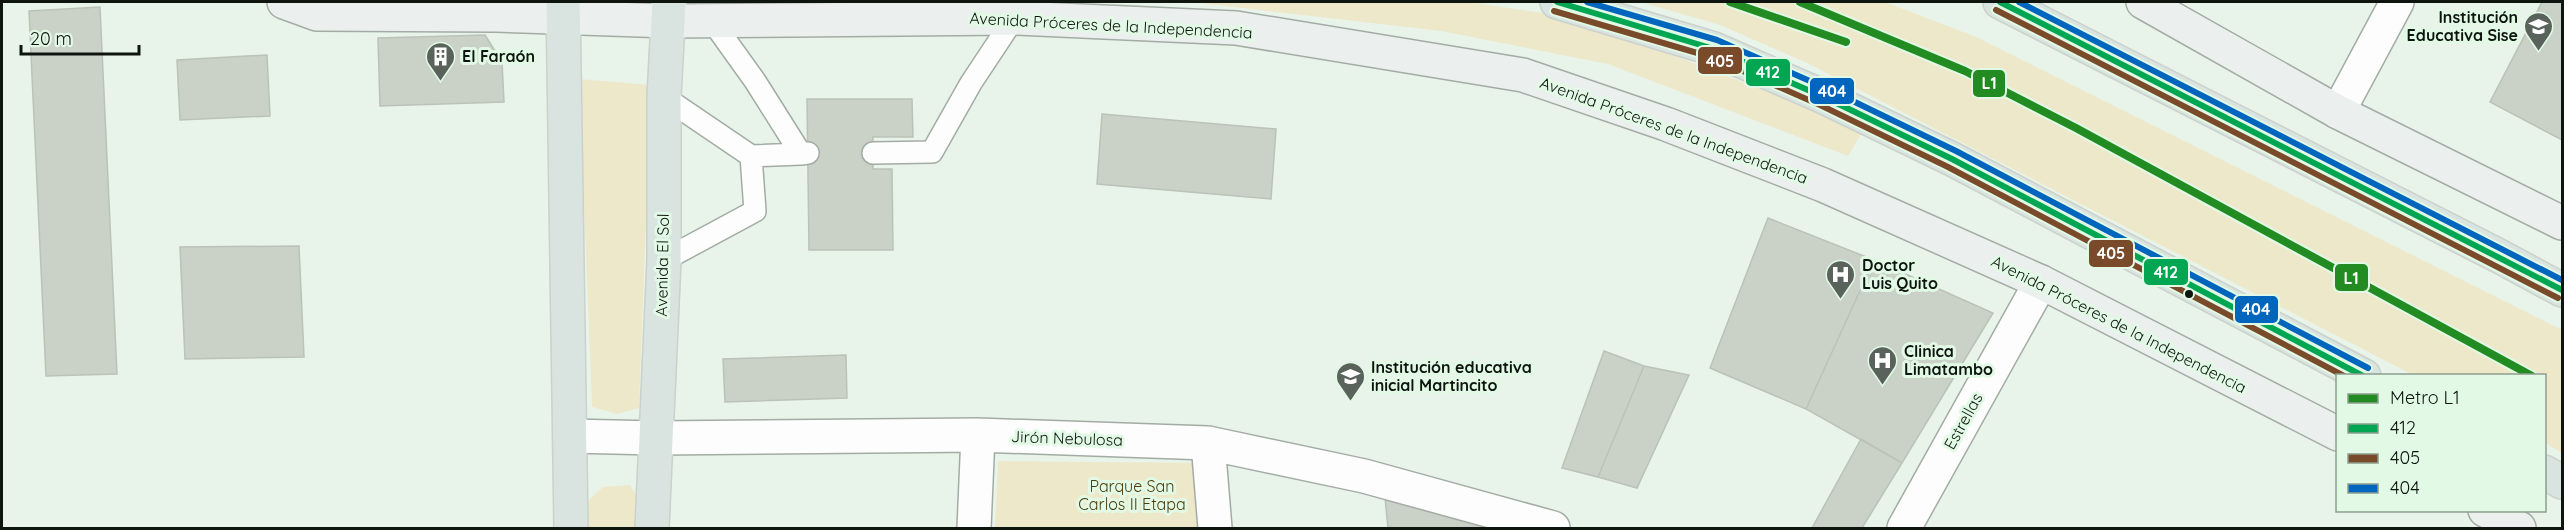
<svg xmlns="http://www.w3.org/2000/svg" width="2564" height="530" font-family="Quicksand,sans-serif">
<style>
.green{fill:#eee8ca}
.building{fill:#cad1c6;stroke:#bbc2b8;stroke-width:1.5}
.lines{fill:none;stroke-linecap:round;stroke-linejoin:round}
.service-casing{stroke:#a3aca4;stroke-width:24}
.minor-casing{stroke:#a3aca4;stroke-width:36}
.secondary-casing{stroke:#a3aca4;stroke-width:36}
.primary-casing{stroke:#cbd1cb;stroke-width:36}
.service{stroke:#fcfdfc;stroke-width:21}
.minor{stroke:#fcfdfc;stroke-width:33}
.secondary{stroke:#ebf0ee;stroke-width:33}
.primary{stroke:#d9e3e0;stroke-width:33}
.bus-1-casing{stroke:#e2fae5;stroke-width:10}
.bus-2-casing{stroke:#e2fae5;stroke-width:10}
.bus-3-casing{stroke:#e2fae5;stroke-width:10}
.bus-1{stroke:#00a651;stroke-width:6}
.bus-2{stroke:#7a4b2a;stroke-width:6}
.bus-3{stroke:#0065bd;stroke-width:6}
.metro-1-casing{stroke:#e2fae5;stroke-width:12}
.metro-1{stroke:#228b22;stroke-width:8}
.bus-dot{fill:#0d150e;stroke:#e2fae5;stroke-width:2}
.labels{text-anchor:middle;stroke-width:6;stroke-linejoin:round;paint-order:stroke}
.poi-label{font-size:16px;font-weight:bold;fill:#0d150e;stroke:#e2fae5;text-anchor:start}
.street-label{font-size:16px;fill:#0d150e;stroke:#e2fae5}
.park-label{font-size:16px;fill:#4d3c0b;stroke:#e2fae5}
.line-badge{stroke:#e2fae5;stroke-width:2}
.badge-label{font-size:16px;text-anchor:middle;font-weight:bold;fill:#fff}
</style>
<rect width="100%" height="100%" fill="#e8f4e9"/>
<path class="green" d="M1191 2H1469L1577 18 1864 129 1848 156 1608 64 1441 31Z
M1640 2H1885L1976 37 2562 330V453L2545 443 2544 376 2413 375 1807 63 1720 25Z
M579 79 651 85 639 408 617 414 592 407Z
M998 461 1204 463 1207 528H995Z
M630 485 640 502 639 528H588L589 500 603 487Z"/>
<path class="building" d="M2542 2H2562V140L2490 102Z
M100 7 117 374 46 376 29 11Z
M485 35 502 62 504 102 380 106 378 38Z
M267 55 270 116 180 120 177 60Z
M807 99H912L913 137H873V169H892L893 250H809Z
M1102 114 1276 129 1271 199 1097 184Z
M1768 218 1874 260 1806 409 1710 368Z
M299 246 304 357 185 359 180 247Z
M1874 260 1993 313 1902 463 1806 409Z
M1604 351 1644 366 1598 477 1562 468Z
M846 355 847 398 725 402 723 359Z
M1644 366 1689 375 1637 488 1598 477Z
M1861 439 1902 463 1862 528H1812Z
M1385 498 1507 528H1388Z"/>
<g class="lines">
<defs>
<path id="service" d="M712 21 755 81 801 154 808 153
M873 153 932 152 971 83 1014 18
M751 156 801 154
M664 260 755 211 751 156 664 97"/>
<path id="minor" d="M2338 112 2397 2
M571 436 656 438 978 435 1208 443 1364 476 1553 528
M1208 443 1215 528
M974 528 978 435
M1904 528 2041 282"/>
<path id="secondary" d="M284 2 317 14 496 15 669 21 1014 18 1236 28 1523 75 1666 124 1823 185 2041 282 2338 434
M2143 2 2338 112 2562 223
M2485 510 2519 528"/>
<path id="primary" d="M563 2 571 528
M1557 2 1714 49 1824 97 1952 159 2364 376
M2000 2 2499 256 2562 290
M2544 472 2562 482
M652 528 664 260V97L669 2"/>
</defs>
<use href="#service" class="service-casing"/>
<use href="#minor" class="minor-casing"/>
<use href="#secondary" class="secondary-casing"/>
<use href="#primary" class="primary-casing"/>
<use href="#service" class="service"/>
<use href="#minor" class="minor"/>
<use href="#secondary" class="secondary"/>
<use href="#primary" class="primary"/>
<defs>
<path id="bus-1" d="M1557 2 1714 49 1824 97 1952 159 2363 376
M2000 2 2562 290"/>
<path id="bus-2" d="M1996 10 2558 298
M1554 11 1711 57 1820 105 1948 167 2344 376"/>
<path id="bus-3" d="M1587 2 1717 40 1828 89 1956 151 2368 368
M2019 2 2562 280"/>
</defs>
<use href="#bus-1" class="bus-1-casing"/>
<use href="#bus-2" class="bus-2-casing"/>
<use href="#bus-3" class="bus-3-casing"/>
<use href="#bus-1" class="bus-1"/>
<use href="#bus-2" class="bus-2"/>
<use href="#bus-3" class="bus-3"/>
<defs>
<path id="metro-1" d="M1730 2 1846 42
M1800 2 1965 71 2076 128 2532 376"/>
</defs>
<use href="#metro-1" class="metro-1-casing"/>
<use href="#metro-1" class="metro-1"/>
</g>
<defs>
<symbol id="school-pin" viewBox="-11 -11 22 30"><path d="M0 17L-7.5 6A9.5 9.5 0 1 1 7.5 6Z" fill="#5a635b" stroke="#e2fae5"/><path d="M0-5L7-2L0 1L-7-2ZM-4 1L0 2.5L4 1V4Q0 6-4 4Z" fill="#fff"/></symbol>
<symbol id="building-pin" viewBox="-11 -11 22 30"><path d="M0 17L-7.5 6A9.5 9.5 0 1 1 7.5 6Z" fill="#5a635b" stroke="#e2fae5"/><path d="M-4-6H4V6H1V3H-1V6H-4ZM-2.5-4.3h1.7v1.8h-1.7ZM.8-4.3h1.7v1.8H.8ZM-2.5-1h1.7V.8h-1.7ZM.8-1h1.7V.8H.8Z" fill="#fff"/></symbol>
<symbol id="hospital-pin" viewBox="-11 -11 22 30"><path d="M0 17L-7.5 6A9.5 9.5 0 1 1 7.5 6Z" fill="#5a635b" stroke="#e2fae5"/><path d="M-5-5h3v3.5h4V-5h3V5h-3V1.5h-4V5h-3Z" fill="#fff"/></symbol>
</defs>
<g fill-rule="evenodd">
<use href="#school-pin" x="2522" y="10" width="33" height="45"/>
<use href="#building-pin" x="424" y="40" width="33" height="45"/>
<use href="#hospital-pin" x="1824" y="258" width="33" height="45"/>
<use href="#hospital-pin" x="1866" y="344" width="33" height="45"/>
<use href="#school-pin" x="1334" y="360" width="33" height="45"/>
</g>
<circle class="bus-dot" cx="2189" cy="294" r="5"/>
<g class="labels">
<g class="poi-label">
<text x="2518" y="23" text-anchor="end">Institución<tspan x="2518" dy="18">Educativa Sise</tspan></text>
<text x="462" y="62">El Faraón</text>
<text x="1862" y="271">Doctor<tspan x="1862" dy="18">Luis Quito</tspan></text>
<text x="1904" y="357">Clinica<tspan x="1904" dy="18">Limatambo</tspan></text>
<text x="1371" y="373">Institución educativa<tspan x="1371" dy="18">inicial Martincito</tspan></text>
</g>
<g class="street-label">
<text transform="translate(1111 25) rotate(3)" y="6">Avenida Próceres de la Independencia</text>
<text transform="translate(1674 130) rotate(20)" y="6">Avenida Próceres de la Independencia</text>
<text transform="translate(662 265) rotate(-89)" y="6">Avenida El Sol</text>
<text transform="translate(2119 324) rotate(27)" y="6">Avenida Próceres de la Independencia</text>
<text transform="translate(1963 421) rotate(-61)" y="6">Estrellas</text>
<text transform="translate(1067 438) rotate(2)" y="6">Jirón Nebulosa</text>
</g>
<g class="park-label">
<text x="1132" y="492">Parque San<tspan x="1132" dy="18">Carlos II Etapa</tspan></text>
</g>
</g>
<g class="line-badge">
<rect x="1697" y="46" width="46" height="29" rx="6" fill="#7a4b2a"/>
<rect x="1745" y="58" width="46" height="29" rx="6" fill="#00a651"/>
<rect x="1972" y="69" width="34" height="29" rx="6" fill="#228b22"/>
<rect x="1809" y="77" width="46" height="28" rx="6" fill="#0065bd"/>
<rect x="2088" y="239" width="46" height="29" rx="6" fill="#7a4b2a"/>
<rect x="2143" y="258" width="46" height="28" rx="6" fill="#00a651"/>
<rect x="2334" y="263" width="35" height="29" rx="6" fill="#228b22"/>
<rect x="2234" y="295" width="45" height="29" rx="6" fill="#0065bd"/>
</g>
<g class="badge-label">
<text x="1720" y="67">405</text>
<text x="1768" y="78">412</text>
<text x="1989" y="89">L1</text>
<text x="1832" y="97">404</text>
<text x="2111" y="259">405</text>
<text x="2166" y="278">412</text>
<text x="2351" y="284">L1</text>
<text x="2256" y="315">404</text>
</g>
<rect width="2564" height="530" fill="none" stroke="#0d150e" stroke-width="6"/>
<rect x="2336" y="374" width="210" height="138" fill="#e2fae5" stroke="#8d9e8f" stroke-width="1.5"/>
<rect x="2348" y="394" width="30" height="9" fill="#228b22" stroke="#8d9e8f" stroke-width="1.5"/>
<text x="2390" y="404" font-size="18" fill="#0d150e">Metro L1</text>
<rect x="2348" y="424" width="30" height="9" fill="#00a651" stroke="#8d9e8f" stroke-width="1.5"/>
<text x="2390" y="434" font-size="18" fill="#0d150e">412</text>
<rect x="2348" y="454" width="30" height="9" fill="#7a4b2a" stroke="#8d9e8f" stroke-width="1.5"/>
<text x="2390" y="464" font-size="18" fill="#0d150e">405</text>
<rect x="2348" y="484" width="30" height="9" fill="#0065bd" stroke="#8d9e8f" stroke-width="1.5"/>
<text x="2390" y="494" font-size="18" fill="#0d150e">404</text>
<path d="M21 45v9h118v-9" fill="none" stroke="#0d150e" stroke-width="3"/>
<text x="30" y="45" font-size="18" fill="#0d150e" stroke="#e2fae5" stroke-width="4.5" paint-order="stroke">20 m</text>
</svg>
